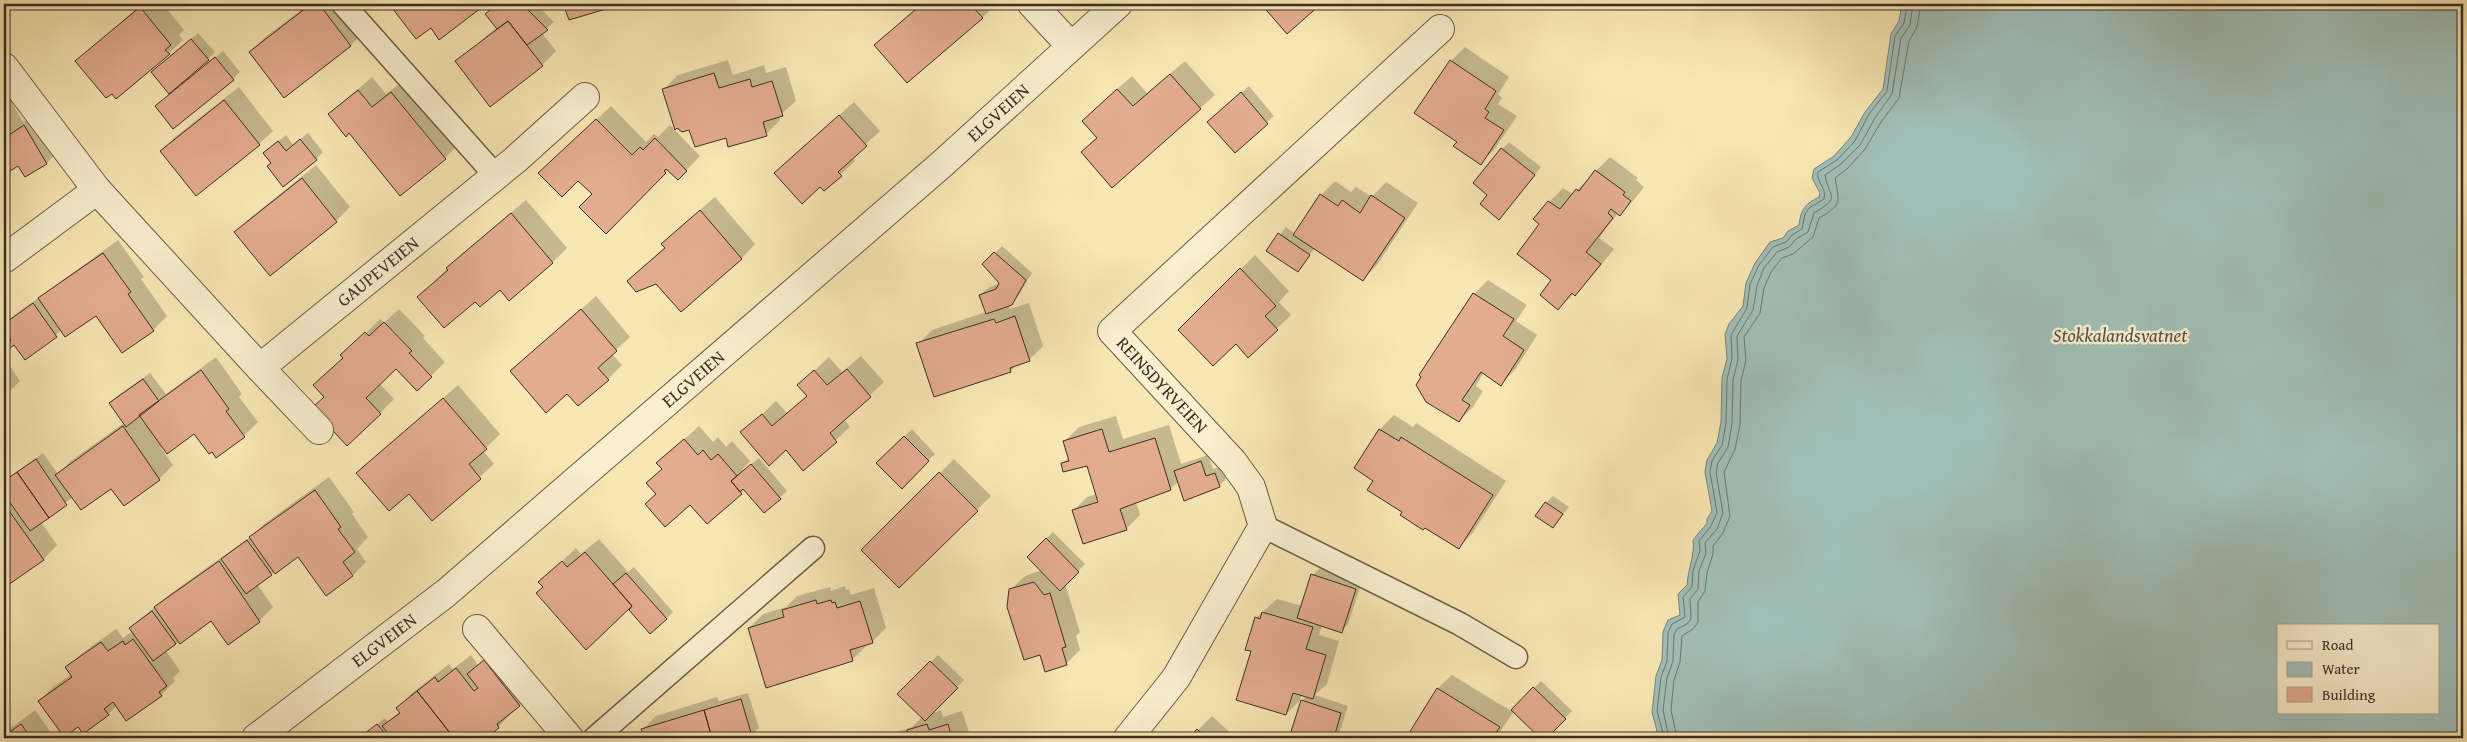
<svg xmlns="http://www.w3.org/2000/svg" width="2467" height="742" font-family="'Gentium Book Plus',serif">
<style>
.water{fill:#a0beb6;stroke:#78847e;fill-rule:evenodd}
.shadow{fill:#0003}
.lines{fill:none;stroke-linecap:round;stroke-linejoin:round}
.shore{stroke:#6e7670;stroke-width:1}
.building{fill:#e4ac8f;stroke:#3b2e29}
.service-casing{stroke:#6a5c4c;stroke-width:25}
.minor-casing{stroke:#6a5c4c;stroke-width:30}
.service{stroke:#faefce;stroke-width:22}
.minor{stroke:#faefce;stroke-width:28}
.labels{text-anchor:middle;stroke-width:5;stroke-linejoin:round;paint-order:stroke}
.street-label{font-size:18px;fill:#3b2e29;stroke:#faefce}
.water-label{font-size:19px;font-style:italic;fill:#54524c;stroke:#faefce}
</style>
<rect width="100%" height="100%" fill="#f8e7b3"/>
<filter id="stains"><feTurbulence type="fractalNoise" baseFrequency=".004" numOctaves="4"/><feColorMatrix values="0 0 0 0 .2 0 0 0 0 .09 0 0 0 0 .02 0 0 0 .5 -.17"/></filter>
<radialGradient id="worn" r=".72"><stop offset=".6" stop-color="#630" stop-opacity="0"/><stop offset="1" stop-color="#630" stop-opacity=".3"/></radialGradient>
<path class="water" d="M1902 4H2463V738H1657L1658 735 1652 712 1656 676 1662 660 1663 632 1668 620 1680 615 1678 594 1687 585C1688 569 1695 555 1693 540L1707 523V519L1712 511 1705 472 1707 460 1717 443 1721 422 1722 378 1727 359 1725 334 1729 324 1743 306 1746 283 1755 263 1770 242 1783 238 1788 231 1799 225C1801 209 1805 204 1819 197L1820 193 1812 178 1814 169 1834 156 1851 137 1865 112 1883 89 1891 34 1899 21ZM2278 626H2438V713H2278Z"/>
<path class="shadow" d="M68 4H76L71 8Z
M142 4H163L184 30 179 35 183 40 169 53 76 61Z
M309 4H344L365 31 351 45 284 96 250 52 264 38Z
M390 4H484L440 38 431 26 416 38Z
M498 4H536L554 22 542 33 556 51 542 65 490 105 457 61 497 27 487 14Z
M564 4H609L605 7 570 19Z
M922 4H996L982 18 890 32Z
M1262 4H1319L1288 32Z
M198 33 215 52 208 59 152 72Z
M1465 47 1509 77 1498 94 1502 98 1498 104 1517 116 1494 150 1480 163 1458 142 1451 61Z
M223 51 240 72 233 79 164 99Z
M728 60 733 75 764 65 766 73 786 67 796 101 779 116 780 120 766 134 726 136 690 128 664 89 678 75Z
M1185 61 1215 95 1112 186 1082 152 1097 137V107L1132 76 1147 93Z
M372 77 386 94 406 79 459 144 445 158 349 132 329 114Z
M1249 86 1274 116 1235 151 1216 115Z
M239 87 273 131 259 144 161 151 175 137Z
M4 89 23 122 38 112 60 149 47 163 25 176 19 165 4 174Z
M854 102 880 131 852 157 855 161 824 190 790 159Z
M611 106 646 142 654 134 658 137 670 125 700 156 678 179 668 170 606 232 594 194 553 160Z
M308 133 323 152 316 159 272 162V146L286 135 293 145Z
M1509 142 1541 167 1506 211 1488 195 1502 149Z
M1610 157 1638 178 1636 180 1644 187 1634 200 1620 214 1618 213 1599 238 1614 249 1589 280 1558 308 1541 224 1549 202 1563 188 1573 194Z
M316 165 350 207 336 221 236 232 250 218Z
M1335 181 1351 192 1356 187 1372 197 1386 182 1418 203 1377 265 1363 279 1315 248 1297 271 1268 250 1286 227 1296 234 1321 195Z
M715 197 755 244 742 258 681 311 657 282 628 281 665 247 663 244 677 230Z
M526 200 567 248 553 262 509 299 500 288 475 300 419 297 462 254Z
M118 240 144 277 141 279 167 316 153 330 96 314 62 330 25 358 15 344 4 351V344L11 339 4 328V324L9 319Z
M1002 246 1032 273 1018 296 1008 305 1010 309 1029 303 1043 346 1029 360 1017 364 1011 371 935 396 918 344 932 330 986 312 980 295 988 288 1001 283 984 264Z
M1255 255 1289 291 1279 302 1291 315 1248 356 1236 342 1180 330Z
M1488 280 1527 305 1516 321 1537 335 1515 370 1501 384 1484 372 1476 386 1483 391 1473 407 1459 421 1421 375 1474 294Z
M596 296 630 337 612 354 622 365 608 379 567 393 512 371Z
M399 309 425 336 423 338 445 362 431 376 396 368 379 383 394 399 380 413 325 396 328 372 380 319 384 323Z
M861 356 884 382 844 419 850 427 804 469 787 449 742 433 776 401 787 413 808 395 799 385 829 357 842 372Z
M216 357 242 394 239 397 258 422 244 436 195 432 163 446 161 448 173 465 159 479 124 504 112 487 73 497 41 522 57 545 44 559 9 584 4 577V508L11 502 4 491V481L43 453 58 474 71 461 124 423 110 403 117 396 150 373 166 394Z
M5 359 20 381 4 397V359Z
M458 385 500 434 483 451 494 464 432 519 409 492 358 473Z
M1394 415 1413 427 1416 423 1506 481 1472 534 1458 548 1402 515 1403 512 1375 480 1355 467 1380 429Z
M1116 416 1123 439 1169 425 1181 464 1208 455 1213 469 1222 466 1226 479 1219 486 1179 481 1170 489 1136 502 1140 515 1126 529 1073 511 1087 497 1097 494 1088 465 1062 464 1069 457 1065 441 1079 427Z
M699 426 713 442 718 437 726 447 732 441 750 461 742 470 743 471 759 458 787 491 764 512 745 489 741 493 690 503 657 494 648 483 663 468 658 463Z
M912 429 935 454 902 487 878 463Z
M954 459 991 496 899 586 863 550Z
M329 477 354 512 352 514 368 537 357 549 366 562 353 575 299 555 257 584 273 607 259 621 229 643 212 620 166 651 180 671 173 678 175 681 161 695 116 706 108 714 78 726 39 701 53 687 72 674 67 668 81 654 116 629 123 638 133 631 130 628 170 594 253 535 264 524Z
M1553 496 1569 507 1553 527 1546 503Z
M1053 532 1085 564 1065 584 1080 632 1076 636 1080 650 1066 664 1040 654 1010 590 1025 576 1042 570 1028 557Z
M599 539 628 572 634 567 673 612 666 619 634 604 586 648 540 582 576 548 581 554Z
M1320 568 1362 582 1348 624 1341 631 1322 625 1319 635 1339 641 1327 684 1315 695 1348 706 1338 738H1290L1302 701 1306 696 1302 694 1300 700 1286 714 1252 650 1256 618 1277 599 1302 606 1313 575Z
M845 586 846 590 849 589 851 595 874 588 886 628 872 642 866 644V646L852 660 749 628 763 614 786 607 797 596 830 587 831 591Z
M499 647 533 691 498 727 484 738 362 737 385 718 388 722 400 711 397 708 411 694 449 664 453 669 471 655 478 665Z
M938 655 964 680 930 714 941 710 943 717 962 711 971 738H889L896 732 912 727 922 717 899 694Z
M1452 675 1511 711 1541 681 1572 711 1545 738H1541L1514 711 1496 738H1407L1438 688Z
M748 693 759 728 752 735 741 738H645L642 730 656 716 717 697 719 701Z
M35 710 55 738H4V733Z
M1212 716 1236 738H1184L1189 734 1192 736Z"/>
<g class="lines">
<path class="shore" d="M1662 738 1663 733 1657 711 1661 677 1667 661 1668 633 1672 624 1685 617 1683 597 1692 587 1693 570 1700 551 1699 541 1711 526 1717 512 1710 472 1712 461 1722 445 1726 423 1727 379 1732 359 1731 335 1747 308 1750 284 1759 265 1773 247 1786 242 1792 235 1802 229 1805 214 1809 208 1824 199C1827 188 1816 182 1818 172L1837 160 1855 141 1869 114 1887 91 1895 36 1904 23 1907 4
M1669 738 1663 710 1667 678 1673 661 1674 635 1677 629 1687 624 1691 619 1690 599 1698 589 1699 571 1706 553 1705 543 1717 529 1723 513 1716 472 1718 463 1728 447 1732 424 1733 380 1738 360 1737 336 1753 310 1757 286 1764 268 1777 252 1789 247 1796 239 1808 232 1814 213C1842 196 1829 199 1825 175L1841 164 1860 145 1875 118 1892 94 1901 38 1910 25 1913 4
M1677 738 1671 710 1674 680 1680 662 1682 636 1693 629 1698 622V602L1705 591 1707 573 1713 554V546L1723 533 1730 516 1724 472 1735 449 1740 425 1741 381 1746 360 1744 337 1760 313 1764 288 1771 272 1782 258 1793 254 1813 237 1819 218C1843 205 1839 201 1835 178L1847 169 1865 149 1881 122 1899 98 1909 41 1917 27 1921 4"/>
</g>
<path class="building" d="M311 4H319L351 46 284 98 249 52Z
M389 4H484L485 5 439 40 431 28 416 39Z
M498 4H522L548 30 527 45 508 21 497 29 485 14Z
M563 4H604L606 9 569 20Z
M922 4H970L983 18 907 83 874 45Z
M1212 4H1225L1218 10Z
M1261 4H1321L1287 34Z
M140 7 171 45 165 50 170 54 116 99 112 94 106 98 75 61Z
M508 21 543 66 490 107 455 61Z
M191 39 209 60 169 94 151 72Z
M215 57 234 80 173 129 155 106Z
M1450 60 1496 91 1485 109 1489 112 1485 118 1504 130 1481 165 1453 146 1457 142 1414 113Z
M714 73 719 88 750 79 752 87 772 81 783 116 763 122 767 136 728 147 726 138 695 147 689 130 682 132 677 128 675 130 662 89Z
M1170 74 1201 109 1112 188 1081 152 1097 138 1082 121 1117 89 1133 106Z
M358 90 372 107 391 92 446 159 400 196 349 133 346 137 328 114Z
M1241 92 1268 124 1235 153 1207 122Z
M224 100 260 145 196 196 160 151Z
M839 115 867 146 838 172 842 176 824 191 820 187 802 204 774 173Z
M596 119 632 155 640 147 643 150 655 138 687 171 678 180 666 169 664 171 666 173 606 234 579 207 592 194 578 181 562 197 538 173Z
M24 125 47 164 25 177 18 166 4 175V126L9 135Z
M300 139 317 160 283 187 267 166 271 163 263 153 278 141 286 151Z
M1501 148 1535 175 1499 220 1480 204 1487 195 1473 183Z
M1595 170 1625 192 1623 195 1631 201 1620 216 1611 209 1608 213 1613 218 1586 252 1601 264 1575 296 1572 293 1558 310 1540 295 1551 280 1517 254 1539 224 1533 219 1548 201 1560 209 1576 189 1579 191Z
M302 178 337 222 270 276 234 232Z
M1320 194 1338 206 1342 200 1360 213 1371 195 1405 218 1363 281 1293 235Z
M700 210 742 259 681 312 656 284 636 292 627 281 665 248 661 244Z
M511 213 553 263 509 301 500 290 480 307 475 302 444 328 417 297 448 270 446 268Z
M1278 233 1310 255 1298 272 1266 251Z
M994 252 1026 280 1012 305 986 314 979 295 996 289 999 283 982 264Z
M103 253 131 292 128 294 154 331 122 353 96 316 65 337 38 298Z
M1240 268 1276 306 1265 316 1278 330 1248 358 1236 344 1213 366 1178 330Z
M1473 293 1514 319 1503 336 1524 350 1501 386 1481 372 1462 400 1470 405 1459 422 1426 402 1416 385 1421 377 1419 375Z
M33 303 57 337 25 360 14 345 4 353V345L11 340 4 331V324Z
M581 309 617 351 598 368 609 380 578 406 567 394 546 413 510 371Z
M1015 316 1030 361 1010 368 1011 372 934 397 916 343 994 319 996 323Z
M384 322 412 351 409 353 432 377 417 391 396 369 366 398 381 414 347 446 312 408 324 397 313 385 343 358 340 355 365 332 369 336Z
M847 369 871 397 830 433 837 442 803 471 786 450 769 466 740 432 762 414 772 426 807 396 797 385 814 370 827 385Z
M201 370 229 409 226 411 245 437 216 458 212 452 209 454 194 434 167 454 139 415Z
M143 379 159 401 126 427 109 403Z
M443 398 487 449 469 464 481 479 432 521 409 494 389 511 356 473Z
M123 426 160 480 124 506 111 489 81 510 55 475Z
M1102 429 1109 452 1155 438 1171 490 1120 509 1127 530 1083 544 1072 510 1098 502 1087 466 1063 472 1061 463 1069 461 1063 441Z
M1379 429 1399 441 1401 437 1493 495 1459 549 1425 528 1423 530 1400 515 1402 512 1367 490 1373 481 1354 468Z
M904 436 929 461 902 489 876 463Z
M684 439 698 455 703 450 711 460 718 454 737 476 731 481 742 494 707 524 690 505 665 527 645 504 656 494 646 483 662 469 656 463Z
M36 459 67 505 49 518 17 472Z
M1201 461 1206 476 1215 473 1220 487 1184 501 1174 471Z
M751 464 781 499 764 513 743 489 740 492 731 481Z
M17 472 49 518 30 531 4 494V481Z
M939 472 978 511 899 588 861 550Z
M315 490 341 527 338 529 355 552 343 562 353 576 326 596 298 557 275 574 249 537Z
M1545 502 1563 514 1553 528 1535 516Z
M7 508 44 560 8 585 4 579V510Z
M1046 538 1079 572 1060 591 1027 557Z
M247 540 272 575 246 594 221 559Z
M585 552 632 606 586 650 536 593 543 587 538 582 562 561 567 567Z
M219 561 260 622 228 645 211 621 180 644 154 607Z
M626 573 667 619 650 634 629 610 632 606 613 584Z
M1311 574 1356 589 1342 633 1297 618Z
M1034 582 1044 595 1050 593 1066 647 1062 648 1067 665 1045 672 1040 655 1024 660 1007 607 1009 589Z
M816 600 817 604 831 600 832 603 835 602 837 608 860 601 873 643 850 650 853 661 766 688 748 628 784 617 782 610Z
M152 611 176 644 153 661 129 628Z
M1262 612 1313 627 1306 649 1326 655 1313 699 1293 693 1286 715 1236 700 1251 651 1245 650 1255 617 1260 619Z
M133 639 167 686 159 692 162 696 126 721 113 702 104 709 109 715 83 734 78 727 64 737 38 701 72 677 65 667 101 642 108 651 123 641 125 645Z
M484 660 520 706 497 724 499 728 486 738H454L417 691 435 677 438 682 456 668 474 691 478 688 467 674Z
M930 661 958 688 925 721 897 694Z
M1533 687 1566 719 1547 738H1540L1511 710Z
M1437 688 1500 727 1492 738H1406Z
M417 691 454 738H392L382 726 400 713 396 708Z
M741 699 752 736 745 738H712L704 710Z
M1301 700 1341 713 1334 738H1289Z
M704 710 712 738H644L641 729Z
M21 724 31 738H4V736Z
M377 724 389 738H361L360 737Z
M927 724 929 730 948 724 952 738H903L909 736 907 730Z
M1197 729 1207 738H1189Z"/>
<g class="lines">
<defs>
<path id="service" d="M343 4 496 176
M1263 526 1460 624 1516 657
M595 738 813 548"/>
<g id="minor">
<path d="M1032 4 1070 45"/>
<path id="s1" d="M4 67 97 190 260 368 515 160 585 97"/>
<path d="M4 259 97 190"/>
<path d="M260 368 319 430"/>
<path d="M477 629 569 738"/>
<path id="s2" d="M256 738 446 593 942 164 1118 4"/>
<path d="M1128 738 1176 678 1263 526 1251 487 1233 462 1112 331 1440 29"/>
</g>
</defs>
<use href="#service" class="service-casing"/>
<use href="#minor" class="minor-casing"/>
<use href="#service" class="service"/>
<use href="#minor" class="minor"/>
</g>
<g class="labels">
<g class="street-label">
<text dy="6" stroke="none"><textPath href="#s2" startOffset="971">ELGVEIEN</textPath></text>
<text dy="6" stroke="none"><textPath href="#s1" startOffset="548">GAUPEVEIEN</textPath></text>
<text dy="6" stroke="none"><textPath href="#s2" startOffset="566">ELGVEIEN</textPath></text>
<text transform="translate(1162 385) rotate(47)" y="6">REINSDYRVEIEN</text>
<text dy="6" stroke="none"><textPath href="#s2" startOffset="161">ELGVEIEN</textPath></text>
</g>
<g class="water-label">
<text x="2120" y="342">Stokkalandsvatnet</text>
</g>
</g>
<rect width="2467" height="742" fill="none" stroke="#f8e7b3" stroke-width="20"/>
<rect x="5" y="5" width="2457" height="732" fill="none" stroke="#3b2e29" stroke-width="2.5"/>
<rect x="10" y="10" width="2447" height="722" fill="none" stroke="#3b2e29"/>
<rect x="2277" y="624" width="162" height="90" fill="#faefce" stroke="#aea28c"/>
<rect x="2287" y="641" width="25" height="8" fill="#faefce" stroke="#aea28c"/>
<text x="2322" y="650" font-size="15" fill="#3b2e29">Road</text>
<rect x="2287" y="662" width="25" height="15" fill="#a0beb6" stroke="#aea28c"/>
<text x="2322" y="674" font-size="15" fill="#3b2e29">Water</text>
<rect x="2287" y="687" width="25" height="15" fill="#e4ac8f" stroke="#aea28c"/>
<text x="2322" y="700" font-size="15" fill="#3b2e29">Building</text>
<rect width="100%" height="100%" filter="url(#stains)"/>
<rect width="100%" height="100%" fill="url(#worn)"/>
</svg>
